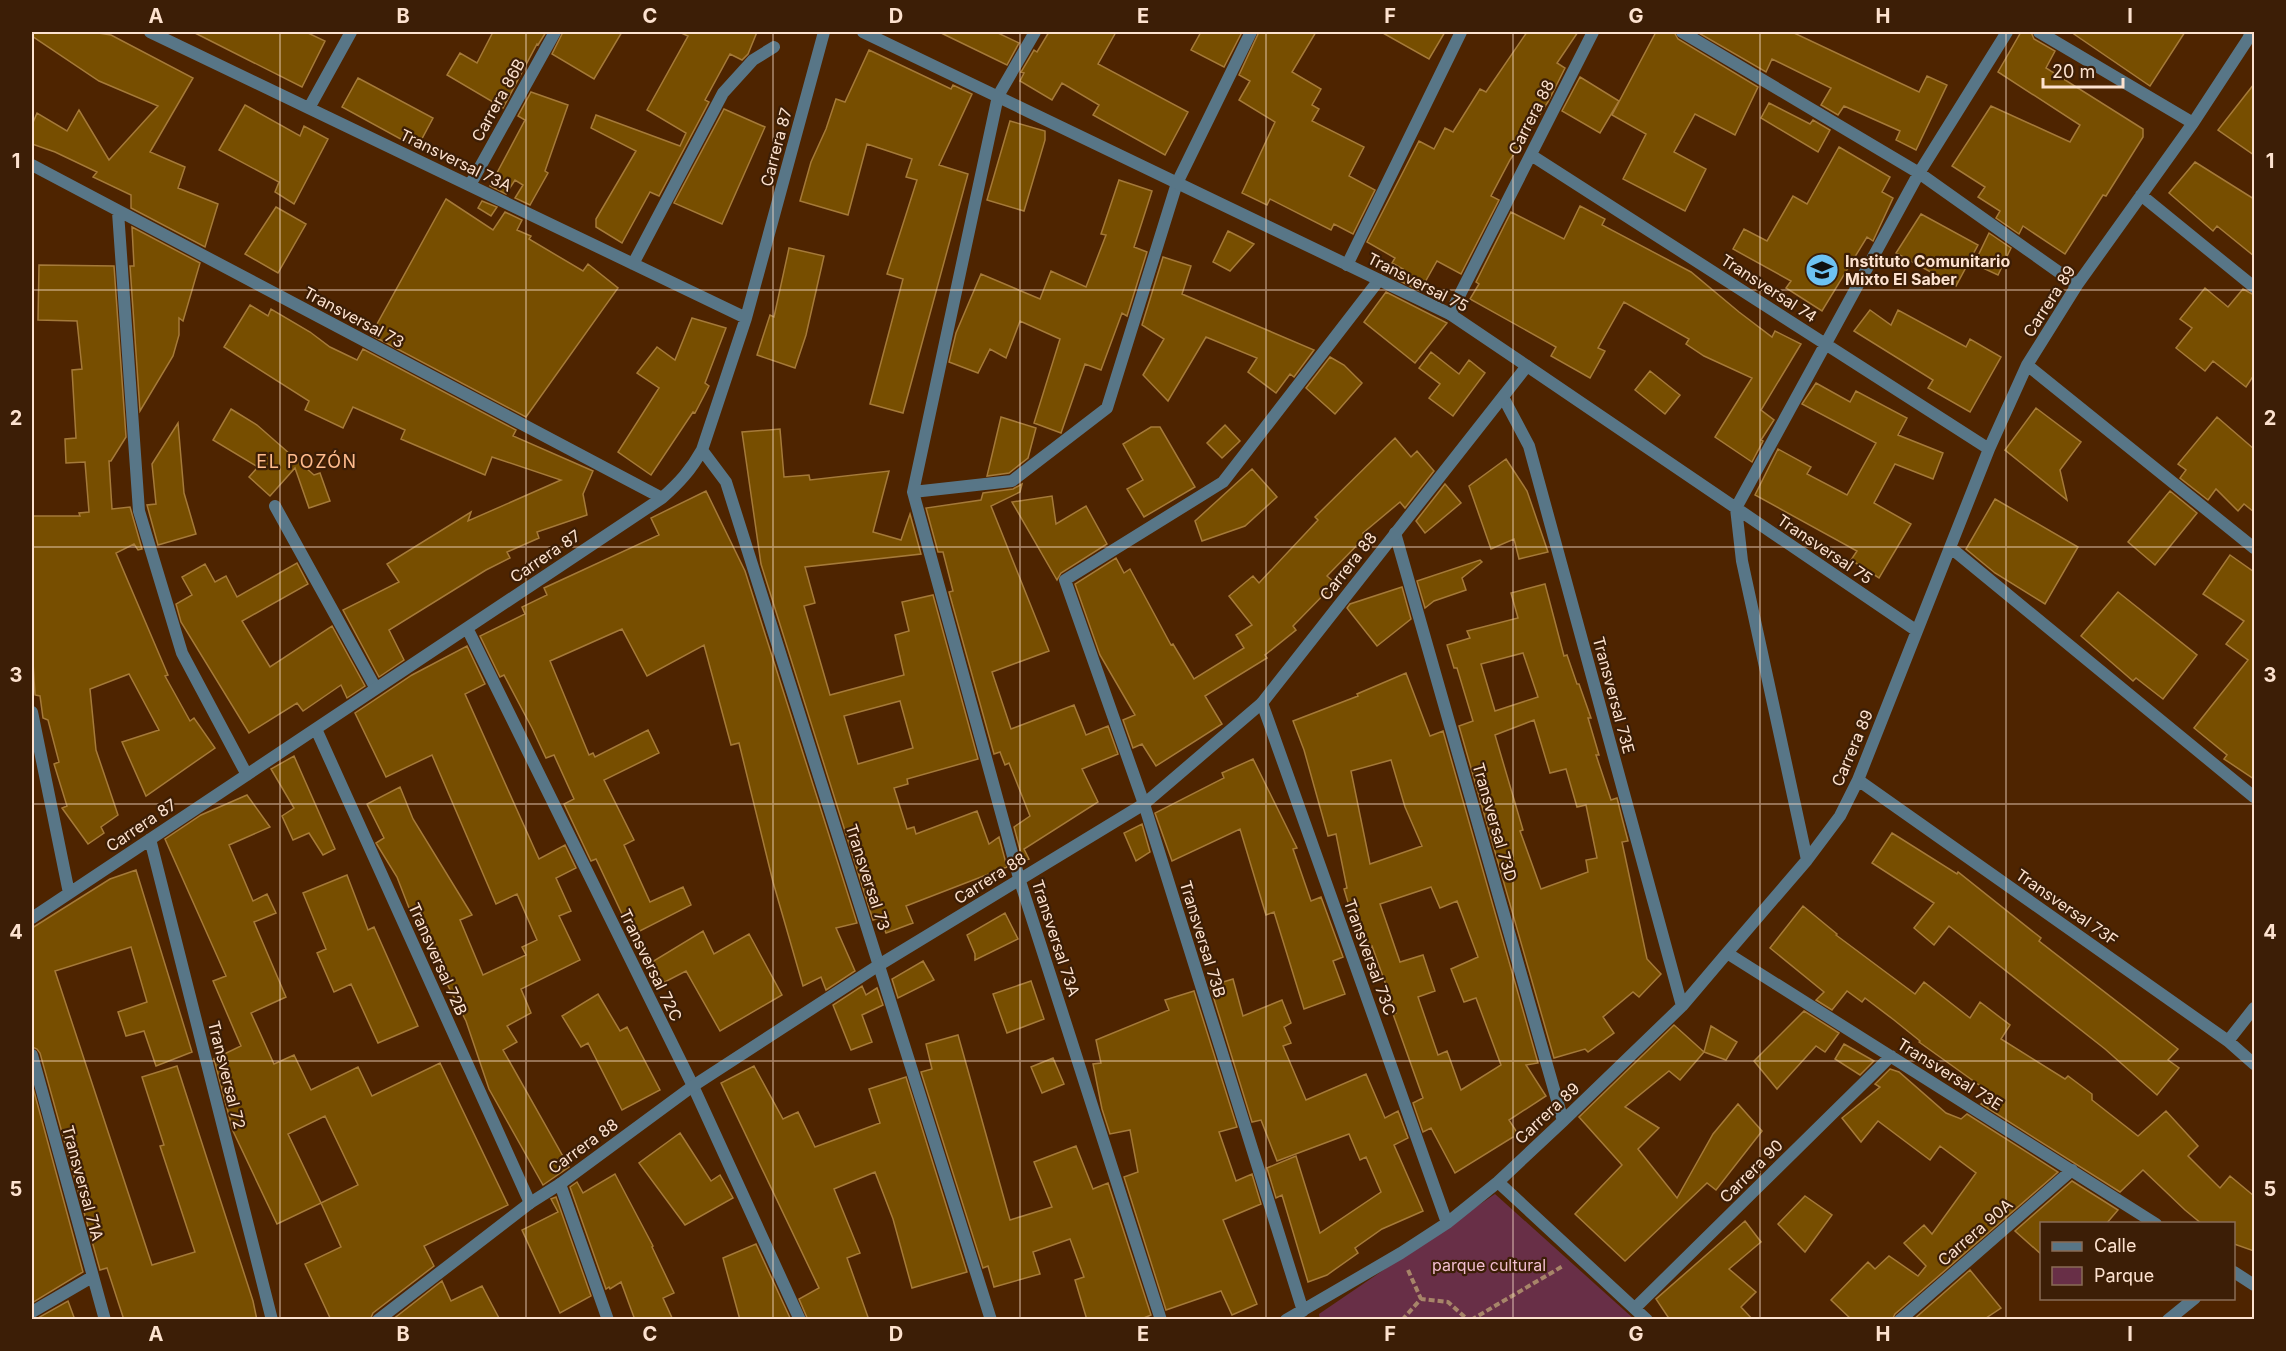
<svg xmlns="http://www.w3.org/2000/svg" width="2286" height="1351" font-family="Inter,sans-serif">
<style>
.green{fill:#682f47}
.building{fill:#774e00;stroke:#a57a39;stroke-width:1.5;fill-rule:evenodd}
.lines{fill:none;stroke-linecap:round;stroke-linejoin:round}
.path{stroke:#a78569;stroke-width:4;stroke-dasharray:6 3;stroke-linecap:butt}
.service{stroke:#587687;stroke-width:12}
.minor{stroke:#587687;stroke-width:12}
.tertiary{stroke:#587687;stroke-width:12}
.grid{fill:none;stroke:#fde2cf;stroke-width:1.5;stroke-opacity:0.55}
.labels{text-anchor:middle;stroke-width:4.5;stroke-linejoin:round;paint-order:stroke}
.street-label{font-size:16px;fill:#fde2cf;stroke:#3c1e06}
.poi-label{font-size:16px;font-weight:bold;fill:#fde2cf;stroke:#3c1e06;text-anchor:start}
.park-label{font-size:16px;fill:#f3bed1;stroke:#3c1e06}
.neighbourhood-label{font-size:18px;letter-spacing:1.5px;fill:#febb8d;stroke:#3c1e06}
.neatline{fill:none;stroke:#fde2cf;stroke-width:2}
.grid-label{font-size:20px;text-anchor:middle;font-weight:bold;fill:#fde2cf}
</style>
<rect width="100%" height="100%" fill="#4e2400"/>
<path class="green" d="M1495 1194 1634 1319 1320 1320 1319 1314Z"/>
<path class="building" d="M32 32H92L111 35 193 78 150 152 185 167 178 188 218 204 205 247 131 208V195L93 177 97 172 55 152 32 144V125L37 113 67 131 79 110 109 160 158 106 99 81 32 36Z
M193 32H306L325 41 302 87Z
M493 32H546L538 45 537 44 503 108 447 75 460 53 477 63Z
M563 32H622L594 79 552 54Z
M679 32H757L748 54 742 60 730 54 705 100 709 102 659 196 650 192 622 243 596 227V219L636 151 591 128 596 115 680 146 686 133 647 110 688 36Z
M939 32H996L1019 43 1007 65Z
M1049 32H1116L1098 64 1188 112 1165 155 1093 115 1099 105 1062 83 1052 100 1020 81 1024 73 1021 72 1034 50 1037 52Z
M1201 32H1242L1224 67 1191 50Z
M1259 32H1316L1292 72 1321 89 1312 105 1319 109 1312 121 1364 147 1349 176 1375 190 1353 234 1334 224 1331 230 1270 199 1267 205 1242 193 1275 122 1239 100 1250 81 1239 75Z
M1381 32H1445L1429 59Z
M1527 32H1578L1557 63 1565 68 1548 102 1510 160 1491 196 1499 200 1461 274 1437 261 1420 291 1396 279 1403 269 1392 263 1395 258 1367 242 1419 141 1434 149 1445 128 1453 132 1480 89 1486 92Z
M1656 32H1674L1678 39 1758 87 1735 135 1695 114 1674 152 1706 169 1685 211 1623 179 1646 134 1612 115Z
M1697 32H1792L1919 92 1927 76 1947 85 1916 150 1896 140 1900 131 1844 106 1838 115 1821 105 1831 88 1772 59 1766 72Z
M2021 32H2031L2034 39 2055 51 2046 68 2143 129V137L2106 196 2103 195 2065 254 2023 226 2019 234 1996 218 2000 211 1978 197 1985 187 1952 166 1991 106 2070 142 2080 125 1998 72Z
M2071 32H2185L2150 86Z
M869 50 951 89 953 85 972 94 939 165 968 174 903 413 870 404 903 279 887 274 917 180 906 177 912 159 867 144 848 215 800 201 811 162 826 129 836 99 845 102Z
M1580 77 1619 101 1600 133 1562 111Z
M358 78 433 118 417 148 342 107Z
M2254 84V155L2218 130Z
M531 92 568 105 545 171 548 173 530 205 515 198 523 185 515 180 506 194 490 186 525 120 518 116Z
M1769 103 1810 124 1813 120 1830 130 1818 152 1761 118Z
M245 105 300 136 304 126 328 139 294 204 275 192 279 182 219 150Z
M724 109 765 127 722 224 674 203Z
M1010 121 1045 131V140L1024 211 987 200Z
M1839 147 1890 177 1882 192 1893 198 1873 241 1867 237 1822 311 1786 288 1791 281 1733 249 1744 229 1767 241 1793 196 1807 204Z
M2195 162 2254 199V256L2217 226 2213 231 2169 193Z
M1119 180 1152 191 1134 247 1147 252 1127 316 1122 313 1101 370 1085 364 1061 433 1034 423 1060 339 1020 321 1006 358 990 349 978 373 949 362 956 333 981 274 1040 299 1051 271 1086 287 1106 235 1101 234Z
M446 199 493 230 505 212 522 220 517 230 531 236 529 239 583 271 588 264 618 288 526 417 371 335Z
M482 201 497 207 491 216 478 208Z
M1580 206 1605 219 1602 225 1691 272 1739 312 1772 337 1775 331 1801 344 1761 410 1774 420 1761 440 1763 441 1752 462 1715 437 1752 378 1704 356 1686 344 1689 339 1624 302 1598 348 1605 351 1590 378 1551 356 1556 347 1470 299 1479 284 1476 282 1511 212 1564 239Z
M276 207 306 224 278 273 245 254Z
M1921 214 1978 245 1956 286 1896 253Z
M132 227 200 263 183 321 179 318V335L173 356 140 411 130 266H134Z
M1228 231 1254 244 1230 271 1213 262Z
M1989 233 2011 248 1998 275 1974 264Z
M789 248 824 256 806 335 795 368 757 355 770 315 774 317Z
M1163 257 1191 266 1182 294 1314 350 1294 377 1290 374 1276 393 1248 372 1257 358 1206 337 1168 401 1143 375 1164 339 1142 325Z
M39 265 114 266 126 437 111 461H109L112 509 130 507 142 549 138 550 134 544 116 553 168 675 165 676 190 721 194 718 215 748 146 796 122 742 159 730 129 674 90 689 96 750 118 815 101 827 104 833 88 844 62 808 67 806 54 764 59 762 48 720 43 718 40 696 35 695 32 645V516H80L79 513 89 512 85 462 66 463 65 439 76 438 72 370 82 369 77 321 38 320Z
M2205 288 2228 307 2243 289 2254 295V375L2246 387 2213 361 2205 371 2176 348 2192 328 2180 319Z
M1386 292 1447 323 1415 363 1364 322Z
M250 305 268 316 271 309 310 332 330 347 357 360 363 349 516 430 513 436 593 471 583 494 587 515 537 532 539 538 507 552 510 558 486 570 389 630 404 660 379 677 343 610 399 582 387 564 471 512 468 521 561 480 492 457 485 475 401 439 405 430 353 407 343 428 305 410 309 401 224 347Z
M1870 310 1891 325 1898 310 1966 347 1970 339 2001 357 1970 412 1928 388 1933 380 1854 331Z
M692 318 726 328 705 383 709 386 695 413 693 412 651 475 618 452 659 388 637 373 657 347 675 360Z
M1431 352 1459 374 1469 360 1485 373 1453 416 1429 398 1440 384 1419 368Z
M1330 357 1344 365 1362 383 1335 414 1306 388Z
M1650 371 1680 395 1665 414 1635 390Z
M1816 383 1850 402 1856 391 1907 418 1898 435 1943 453 1933 479 1895 464 1874 503 1911 524 1879 578 1851 560 1857 551 1755 495 1778 449 1811 467 1807 474 1847 495 1876 443 1802 404Z
M2036 408 2081 442 2060 470 2067 500 2005 450Z
M231 409 257 425 314 475 320 473 330 501 309 508 295 468 270 496 249 477 258 467 213 440Z
M1001 417 1036 428 1028 458 1009 473 987 476Z
M2217 417 2254 449V512L2244 504 2238 511 2216 489 2208 500 2180 478 2186 470 2178 464Z
M178 423 184 493 196 534 158 545 147 505 156 504 152 464Z
M1225 425 1240 441 1222 458 1207 443Z
M1151 427H1160L1195 487 1144 517 1127 489 1143 480 1123 444Z
M780 429 784 477 809 475 810 480 889 471 873 532 901 540 910 514 921 554 805 567 815 603 804 606 830 695 904 675 895 635 909 631 902 602 933 595 978 759 907 779 908 784 894 788 907 829 914 827 916 834 977 811 989 844 999 837 1007 867 906 906 913 923 886 933 880 918 873 920 761 564 742 432ZM900 701 913 748 858 764 844 716Z
M1395 438 1411 457 1417 451 1434 471 1405 508 1400 502 1363 533 1366 536 1327 576 1335 583 1293 626 1296 630 1265 655 1267 658 1205 696 1222 724 1156 766 1142 744 1133 748 1123 720 1135 715 1100 655 1075 584 1116 558 1124 573 1130 569 1171 645 1173 644 1194 679 1244 648 1236 635 1252 625 1229 596 1253 576 1259 583 1318 520 1315 517Z
M1506 459 1527 491 1548 552 1519 559 1514 539 1491 549 1469 486Z
M1252 469 1277 497 1245 526 1202 541 1195 521Z
M1022 484 1020 492 991 506 1049 651 992 672 1011 729 1074 705 1086 735 1108 726 1118 754 1082 769 1098 802 1024 849 1029 859 1023 861 1014 827 1030 816 1009 763 1005 765 1000 752 994 754 949 592 953 591 943 552H938L926 508 981 500 983 493 1013 489Z
M1445 484 1461 503 1425 533 1416 521Z
M706 491 745 571 857 923 836 928 855 971 826 990 821 977 803 986 773 882 739 743 731 745 704 645 647 676 622 629 550 661 589 755 593 753 595 757 648 730 659 753 604 780 634 840 624 845 650 902 683 887 691 905 632 935 596 859 591 861 564 804 574 799 554 755 546 758 532 728 504 675 500 677 480 636 525 614 522 607 547 595 544 588 659 535 651 518Z
M2170 491 2197 513 2155 565 2128 542Z
M1052 496 1056 524 1086 506 1107 544 1061 573 1057 580 1012 502Z
M1995 499 2078 547 2045 604 1995 573 1966 549Z
M2230 555 2254 572V779L2224 759 2227 755 2194 728 2248 660 2226 644 2244 621 2203 594Z
M1480 560 1482 562 1462 578 1466 590 1434 601 1425 608 1417 581Z
M297 563 308 584 242 621 270 667 332 626 365 686 347 698 341 685 303 711 297 703 249 733 181 622 176 604 192 595 182 577 205 564 215 582 226 576 237 597Z
M1545 584 1564 656 1567 655 1577 684H1579L1591 718H1588L1599 755H1596L1611 800 1617 798 1622 818 1628 841 1622 842 1647 959 1661 974 1639 997 1633 992 1603 1017 1614 1033 1588 1052 1585 1049 1554 1058 1459 726 1473 721 1457 668H1454L1447 645 1470 638 1467 631 1518 618 1511 593ZM1523 653 1538 697 1495 711 1481 664ZM1534 720 1550 773 1566 769 1577 807 1586 805 1597 858 1586 860 1588 872 1541 889 1520 831 1523 830 1495 735Z
M1402 587 1411 619 1377 646 1347 608 1350 604Z
M2118 592 2197 655 2163 699 2136 678 2133 681 2081 636Z
M467 646 485 684 465 694 539 859 565 845 576 868 556 878 571 911 559 916 580 960 521 989 531 1013 507 1026 517 1042 503 1050 569 1167 543 1185 489 1089 466 1021 443 976 431 946 409 908 397 877 376 843 384 838 367 804 400 787 413 819 472 915 460 920 483 975 526 955 522 947 537 940 517 894 496 904 432 755 386 777 355 713 412 675Z
M1406 673 1430 736 1443 731 1538 1063 1526 1065 1546 1096 1509 1120 1518 1134 1455 1173 1431 1128 1423 1132 1413 1103 1423 1098 1393 1014 1396 1013 1372 946 1362 950 1344 889 1347 888 1336 834 1328 836 1304 750 1293 721 1358 696 1357 694ZM1391 760 1405 807 1422 846 1370 864 1351 771ZM1431 887 1440 908 1457 901 1478 957 1451 969 1464 1002 1476 998 1501 1065 1461 1090 1447 1051 1438 1055 1418 997 1435 991 1423 955 1400 962 1380 904Z
M294 756 335 849 323 855 309 833 293 840 282 816 294 808 271 769Z
M1253 759 1297 848 1293 849 1311 901 1321 897 1343 957 1333 961 1345 994 1304 1009 1274 912 1266 915 1240 829 1172 861 1155 813 1224 778 1222 773Z
M247 795 270 827 229 845 253 901 267 894 276 913 254 922 286 997 251 1013 274 1064 294 1055 311 1090 358 1067 372 1096 440 1063 508 1205 424 1246 434 1266 373 1313 370 1320H331L305 1264 341 1247 321 1203 277 1224 233 1131 214 1059 241 1046 213 981 226 976 165 839 201 815ZM325 1116 358 1185 321 1203 288 1134Z
M1142 824 1150 852 1136 861 1124 833Z
M1892 833 1957 874 1958 872 2041 938 2039 941 2178 1049 2168 1060 2179 1068 2157 1095 2105 1049 1949 926 1934 945 1914 928 1934 903 1872 863Z
M136 870 192 1052 156 1066 144 1031 126 1036 118 1012 147 1002 131 947 55 971 152 1265 195 1252 160 1146 164 1145 142 1077 177 1066 253 1301 257 1320H124L107 1268 100 1270 40 1053 37 1049 32 1047V928L110 879Z
M347 875 368 930 374 927 418 1026 378 1043 351 984 334 992 317 953 326 949 303 893Z
M1803 906 1837 934 1836 935 1915 994 1924 982 1970 1018 1980 1002 2010 1025 2001 1039 2065 1079 2068 1076 2092 1094V1100L2138 1136 2166 1111 2198 1146 2188 1156 2220 1188 2230 1176 2254 1196V1251L2234 1244V1224H2202L2185 1210 2143 1170 2120 1192 1981 1104 1993 1095 1919 1042 1920 1041 1894 1020 1865 998 1862 1002 1847 991 1832 1010 1816 1000 1824 992 1770 948Z
M1005 913 1018 939 975 960V954L967 935Z
M703 931 714 954 749 934 782 995 720 1031 686 971 657 986 647 965Z
M923 961 934 980 898 998 892 979Z
M1233 979 1243 1016 1282 1000 1291 1023 1284 1027 1291 1043 1283 1046 1306 1100 1366 1074 1385 1118 1398 1111 1408 1138 1394 1145 1423 1211 1382 1229 1355 1248 1358 1253 1327 1275 1308 1282 1282 1195 1276 1198 1267 1168 1296 1156 1320 1233 1381 1192 1366 1157 1360 1160 1349 1134 1277 1161 1261 1120 1252 1122 1210 986Z
M1031 981 1044 1019 1007 1033 993 994Z
M862 986 866 995 877 988 883 1005 862 1015 872 1042 851 1050 833 1005Z
M1194 991 1237 1127 1219 1132 1236 1181 1252 1174 1261 1204 1223 1220 1257 1304 1232 1315 1221 1291 1166 1310 1124 1177 1138 1172 1130 1130 1110 1134 1102 1109 1093 1064 1101 1063 1096 1040 1169 1010 1165 1000Z
M598 994 620 1031 627 1027 660 1090 622 1110 588 1043 581 1047 562 1016Z
M1804 1011 1839 1033 1825 1052 1816 1046 1777 1089 1754 1061Z
M1674 1025 1704 1052 1680 1080 1669 1071 1625 1107 1659 1128 1638 1149 1677 1198 1713 1134 1738 1104 1762 1131 1716 1190 1707 1183 1625 1261 1575 1214 1622 1165 1579 1117Z
M1711 1026 1737 1042 1726 1060 1704 1052Z
M958 1035 1010 1220 1052 1207 1034 1162 1076 1146 1093 1189 1108 1183 1151 1315 1139 1320H1087L1075 1280 1084 1277 1070 1239 1033 1252 1040 1274 994 1287 988 1266 983 1268 921 1072 932 1069 926 1044Z
M1844 1044 1874 1061 1860 1075 1835 1059Z
M1053 1058 1064 1084 1042 1093 1031 1067Z
M754 1066 783 1119 798 1112 815 1147 880 1123 869 1089 906 1077 967 1272 912 1288 893 1219 875 1172 834 1189 860 1253 847 1258 869 1320H808L799 1299 819 1288 721 1083Z
M1890 1069 1899 1072 1946 1113 1961 1119 1967 1114 2058 1172 1895 1314 1892 1320H1852L1831 1300 1868 1262 1875 1269 1889 1256 1918 1276 1926 1266 1904 1243 1924 1225 1932 1234 1976 1173 1940 1146 1930 1160 1878 1121 1861 1142 1842 1118 1880 1087 1875 1084Z
M32 1084 83 1272 32 1303Z
M680 1133 711 1181 720 1175 733 1198 685 1225 639 1163Z
M615 1174 653 1246 652 1247 674 1293 663 1298 673 1320H635L621 1282 610 1289 609 1287 606 1289 570 1187 577 1182 583 1193Z
M2072 1181 2118 1210 2106 1224H2042V1255L2015 1231Z
M1805 1196 1832 1215 1805 1252 1778 1224Z
M556 1197 591 1296 560 1313 522 1230 558 1212 551 1199Z
M1745 1221 1761 1242 1729 1269 1756 1292 1741 1307 1753 1320H1670L1656 1299Z
M756 1244 791 1320H740L723 1258Z
M1970 1270 2001 1308 1983 1320H1913Z
M442 1281 451 1301 482 1286 500 1320H392Z
M68 1301 75 1320H35L36 1319Z"/>
<g class="lines">
<path class="path" d="M1408 1270 1421 1299
M1402 1320 1421 1299 1448 1302 1468 1320
M1471 1320 1563 1266"/>
<path class="service" d="M275 506 375 687"/>
<path class="minor" d="M150 32 746 318
M1035 32 998 96 913 492 1019 878 1161 1320
M1682 32 1919 173 2077 285
M2039 32 2193 123
M309 108 351 32
M1531 155 1989 449
M32 165 662 498
M470 185 555 32
M2141 195 2254 287
M118 212 139 511 182 653 247 775
M633 264 723 93 753 60 774 47
M1347 265 1461 32
M1450 314 1593 32
M2027 365 2254 548
M1527 366 1917 631
M1503 397 1529 446 1682 1006
M702 450 726 482 991 1320
M913 492 1012 481 1107 408 1177 183 1251 32
M1395 533 1563 1121
M1951 548 2254 797
M467 628 693 1086 800 1320
M1262 703 1447 1223
M32 712 69 893
M316 729 530 1203
M1858 780 2228 1041 2254 1064
M150 839 272 1320
M1807 860 1742 561 1736 508 1919 173 2007 32
M32 918 662 498C679 483 691 470 702 450L746 318 824 32
M1727 953 2156 1224
M2228 1041 2254 1008
M32 1055 105 1320
M1498 1182 1647 1320
M560 1184 608 1320
M2234 1272 2254 1285
M1635 1308 1891 1056
M1303 1311 1144 804 1065 580 1223 482 1379 280
M32 1312 92 1277
M1286 1320 1401 1253 1447 1223 1498 1182 1563 1121 1682 1006 1727 953 1807 860 1840 816 1858 780 1989 449 2027 365 2077 285 2193 123 2248 39 2251 32
M1900 1320 2072 1170
M2168 1320 2195 1298"/>
<path class="tertiary" d="M378 1320 530 1203 560 1184 693 1086 879 965 1144 804 1262 703 1527 366 1450 314 863 32"/>
</g>
<path class="grid" d="M280 32V1320M526 32V1320M773 32V1320M1020 32V1320M1266 32V1320M1513 32V1320M1760 32V1320M2006 32V1320M32 290H2254M32 547H2254M32 804H2254M32 1061H2254"/>
<defs>
<symbol id="school-disc" viewBox="-11 -11 22 22"><circle r="9.5" fill="#6dc2f3" stroke="#3c1e06"/><path d="M0-5L7-2L0 1L-7-2ZM-4 1L0 2.5L4 1V4Q0 6-4 4Z" fill="#111"/></symbol>
</defs>
<g fill-rule="evenodd">
<use href="#school-disc" x="1803" y="251" width="38" height="38"/>
</g>
<g class="labels">
<g class="street-label">
<text transform="translate(498 100) rotate(-61)" y="6">Carrera 86B</text>
<text transform="translate(1531 117) rotate(-63)" y="6">Carrera 88</text>
<text transform="translate(776 147) rotate(-75)" y="6">Carrera 87</text>
<text transform="translate(456 160) rotate(26)" y="6">Transversal 73A</text>
<text transform="translate(1418 282) rotate(27)" y="6">Transversal 75</text>
<text transform="translate(1769 288) rotate(33)" y="6">Transversal 74</text>
<text transform="translate(2049 301) rotate(-57)" y="6">Carrera 89</text>
<text transform="translate(354 317) rotate(28)" y="6">Transversal 73</text>
<text transform="translate(1825 549) rotate(34)" y="6">Transversal 75</text>
<text transform="translate(545 556) rotate(-34)" y="6">Carrera 87</text>
<text transform="translate(1348 566) rotate(-52)" y="6">Carrera 88</text>
<text transform="translate(1614 695) rotate(75)" y="6">Transversal 73E</text>
<text transform="translate(1852 748) rotate(-67)" y="6">Carrera 89</text>
<text transform="translate(1495 822) rotate(74)" y="6">Transversal 73D</text>
<text transform="translate(141 825) rotate(-34)" y="6">Carrera 87</text>
<text transform="translate(868 877) rotate(72)" y="6">Transversal 73</text>
<text transform="translate(990 878) rotate(-32)" y="6">Carrera 88</text>
<text transform="translate(2067 907) rotate(35)" y="6">Transversal 73F</text>
<text transform="translate(1056 938) rotate(72)" y="6">Transversal 73A</text>
<text transform="translate(1203 939) rotate(73)" y="6">Transversal 73B</text>
<text transform="translate(1370 957) rotate(70)" y="6">Transversal 73C</text>
<text transform="translate(438 959) rotate(66)" y="6">Transversal 72B</text>
<text transform="translate(651 965) rotate(64)" y="6">Transversal 72C</text>
<text transform="translate(1950 1074) rotate(32)" y="6">Transversal 73E</text>
<text transform="translate(227 1075) rotate(76)" y="6">Transversal 72</text>
<text transform="translate(1547 1113) rotate(-43)" y="6">Carrera 89</text>
<text transform="translate(583 1146) rotate(-36)" y="6">Carrera 88</text>
<text transform="translate(1751 1171) rotate(-45)" y="6">Carrera 90</text>
<text transform="translate(83 1183) rotate(75)" y="6">Transversal 71A</text>
<text transform="translate(1975 1232) rotate(-41)" y="6">Carrera 90A</text>
</g>
<g class="poi-label">
<text x="1845" y="267">Instituto Comunitario<tspan x="1845" dy="18">Mixto El Saber</tspan></text>
</g>
<g class="park-label">
<text x="1489" y="1271">parque cultural</text>
</g>
<g class="neighbourhood-label">
<text x="307" y="468">EL POZÓN</text>
</g>
</g>
<rect width="2286" height="1351" fill="none" stroke="#3c1e06" stroke-width="66"/>
<rect x="2040" y="1222" width="195" height="78" fill="#3c1e06" stroke="#896c56" stroke-width="1.5"/>
<rect x="2052" y="1242" width="30" height="9" fill="#587687" stroke="#896c56" stroke-width="1.5"/>
<text x="2094" y="1252" font-size="18" fill="#fde2cf">Calle</text>
<rect x="2052" y="1267" width="30" height="18" fill="#682f47" stroke="#896c56" stroke-width="1.5"/>
<text x="2094" y="1282" font-size="18" fill="#fde2cf">Parque</text>
<path d="M2043 78v9h80v-9" fill="none" stroke="#fde2cf" stroke-width="3"/>
<text x="2052" y="78" font-size="18" fill="#fde2cf" stroke="#3c1e06" stroke-width="4.5" paint-order="stroke">20 m</text>
<rect x="33" y="33" width="2220" height="1285" class="neatline"/>
<g class="grid-label">
<text x="156" y="23">A</text>
<text x="403" y="23">B</text>
<text x="650" y="23">C</text>
<text x="896" y="23">D</text>
<text x="1143" y="23">E</text>
<text x="1390" y="23">F</text>
<text x="1636" y="23">G</text>
<text x="1883" y="23">H</text>
<text x="2130" y="23">I</text>
<text x="16" y="168">1</text>
<text x="2270" y="168">1</text>
<text x="16" y="425">2</text>
<text x="2270" y="425">2</text>
<text x="16" y="682">3</text>
<text x="2270" y="682">3</text>
<text x="16" y="939">4</text>
<text x="2270" y="939">4</text>
<text x="16" y="1196">5</text>
<text x="2270" y="1196">5</text>
<text x="156" y="1341">A</text>
<text x="403" y="1341">B</text>
<text x="650" y="1341">C</text>
<text x="896" y="1341">D</text>
<text x="1143" y="1341">E</text>
<text x="1390" y="1341">F</text>
<text x="1636" y="1341">G</text>
<text x="1883" y="1341">H</text>
<text x="2130" y="1341">I</text>
</g>
</svg>
